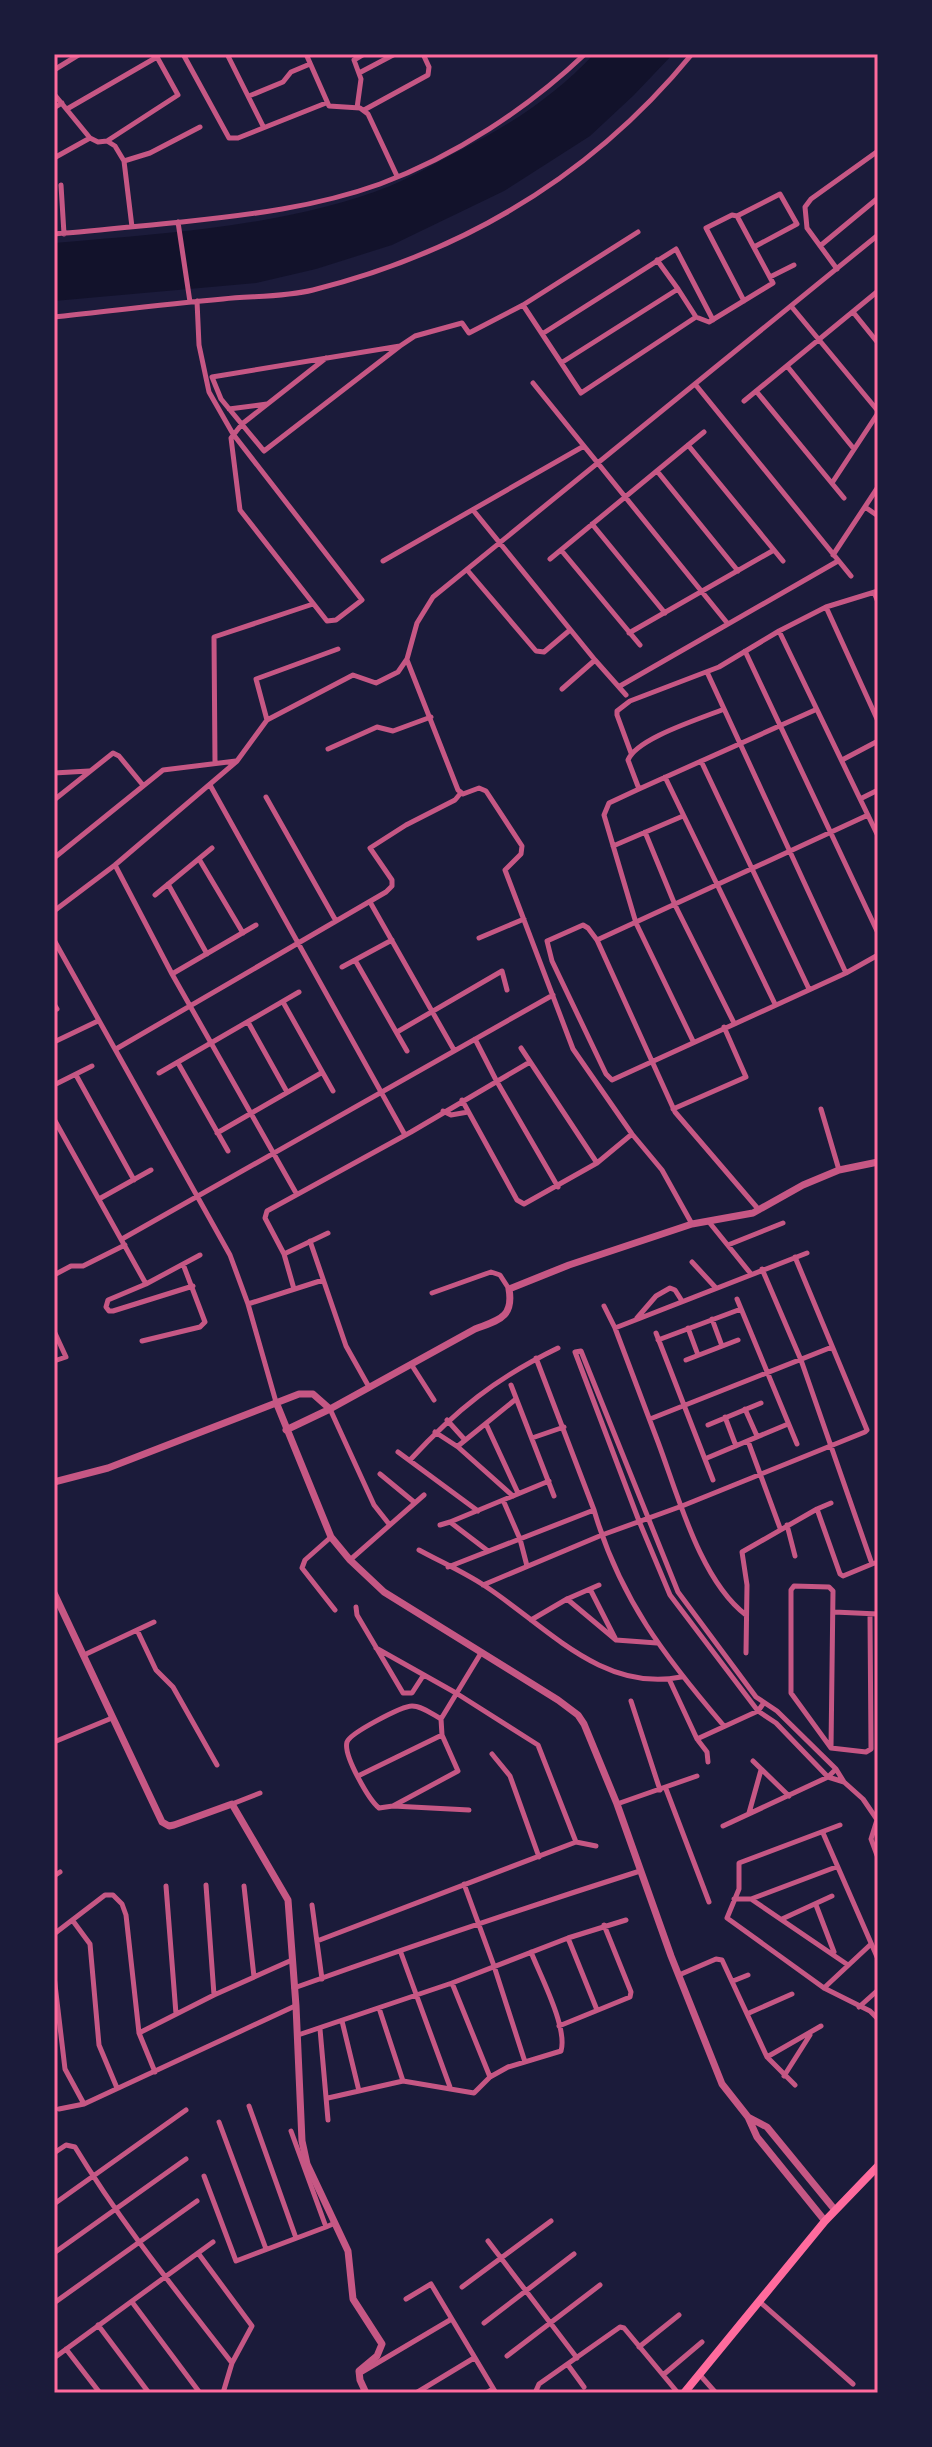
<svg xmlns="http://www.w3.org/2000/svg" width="932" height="2447" font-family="'Roboto Condensed',sans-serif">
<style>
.water{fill:#12122b}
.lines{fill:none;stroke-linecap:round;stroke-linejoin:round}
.minor{stroke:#c65784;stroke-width:5}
.tertiary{stroke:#c65784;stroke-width:7}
.secondary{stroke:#ff6b9d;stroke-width:8}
.neatline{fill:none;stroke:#ff6b9d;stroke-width:3}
</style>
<rect width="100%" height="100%" fill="#1b1b3a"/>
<path class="water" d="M594 54H673L634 95 590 136 504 191 392 245 316 269 256 283 54 301V243C162 234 290 226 390 186 414 176 438 162 461 150 510 125 556 95 594 54Z"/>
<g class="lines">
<path class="minor" d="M183 54 229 138H238L326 103
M227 54 263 126
M306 54 329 106 360 108 368 114 397 176
M54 70 80 54
M359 73 395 54
M54 94 90 138 98 142 107 141 115 146 124 161 132 227
M249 96 283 82 291 72 310 64
M54 108 62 103
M357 108 361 79 354 60 364 54
M67 109 157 57 178 95 107 141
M364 110 428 75 429 67 423 54
M54 158 90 138
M124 161 150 153 200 127
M61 185 64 234
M737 216 780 194 797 224 754 247
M178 222 190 302
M54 234C97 231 139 226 182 222 249 215 316 207 380 184 455 156 527 109 585 54
M820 246 878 198
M657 260 678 289
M837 269 807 228 805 207 811 199 878 151
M770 277 794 265
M197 301 199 345 209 392 233 434 362 600 336 620 327 621 240 510 231 438 242 424 326 358
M523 305 581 393 696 317 709 322 773 283 737 216 732 215 706 228 744 301
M791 306 878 411
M853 312 878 343
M54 317C110 311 166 304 223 299 252 296 285 297 313 290 464 252 593 175 692 54
M542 334 676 249 713 320
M400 346 264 451 221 399 212 377Z
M400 346 415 336 462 323 469 333 523 305 638 232
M561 363 678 289 696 317
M787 366 854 449
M533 383 728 624
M695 384 851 576
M756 391 844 498
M744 401 878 291
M229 409 267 404
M688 445 783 561
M657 471 738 571
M832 483 878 413
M865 507 878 516
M473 510 595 660 626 695
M592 524 665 613
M561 550 640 645
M833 555 878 487
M550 559 704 432
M383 561 584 446
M468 571 536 651 544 652 570 630
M874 592 878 602
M826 607 878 721
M779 631 878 836
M629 633 774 550
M745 651 878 933
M407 660 458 790 463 794 479 788 486 791 522 846 521 854 505 870 573 1049 632 1134 662 1170 692 1224
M707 672 846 973
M620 686 838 561
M562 689 595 660
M267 720 256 679 338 649
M328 749 377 727 393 731 431 717
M631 753 617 715V711L630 701 719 667 779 631 826 607 878 591
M842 760 878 741
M701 761 809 989
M215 763 214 637 313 604
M54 773 89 771
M665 777 775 1004
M210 785 405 1135
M639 789 628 760C637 738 700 719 724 709
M266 797 336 921
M862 798 878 790
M54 800 113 753 119 756 142 784
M645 832 675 905 734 1023
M613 846 683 816
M54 858 163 770 236 761
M199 859 243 933
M115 865 172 974 296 1193
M168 884 207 954
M155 895 212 848
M370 902 454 1050
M54 911 115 865 237 761 267 720 353 675 376 683 398 672 407 659 417 623 433 597 878 235
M479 938 524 919
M54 940 230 1255 248 1304 276 1402
M597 940 868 815
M355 960 407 1051
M342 967 392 940
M172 974 256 925
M283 1002 333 1091
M54 1004 57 1009
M248 1022 287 1092
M397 1032 502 971 507 990
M475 1039 496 1080 558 1187
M693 1041 636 923 604 815 609 803 639 789 815 710
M54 1042 98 1021
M521 1048 597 1163
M116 1049 386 892 392 886V880L370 848 406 825 455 800 460 794
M178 1063 228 1151
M159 1073 299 992
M76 1075 134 1180
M54 1085 92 1066
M462 1100 517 1200 524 1204 597 1163 632 1134
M673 1109 746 1077 724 1027
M821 1109 839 1170
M443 1111 451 1115 468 1112
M54 1119 146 1284
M217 1133 321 1073
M99 1199 151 1170
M759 1210 675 1112 597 940 588 928 583 925 547 941 552 961 606 1074 612 1080 846 973 878 955
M709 1222 751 1274
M122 1239 553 995
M310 1241 346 1346 369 1387
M728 1245 783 1223
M284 1254 328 1233
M692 1262 716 1288
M762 1269 801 1360 872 1564 878 1562
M54 1275 71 1266H83L125 1245
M193 1286 113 1311H109L106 1307 108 1300 146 1284 200 1255
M294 1289 284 1254 265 1218 267 1211 411 1132 530 1062
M432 1293 491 1272 500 1275 509 1289
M737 1299 797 1444
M248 1304 323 1280
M604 1306 615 1328C629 1366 644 1404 658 1442 678 1495 700 1580 746 1615
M637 1318 656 1296 670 1288 675 1290 682 1301
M712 1319 722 1346
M615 1328 807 1253
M688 1328 698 1355
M54 1331 66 1357 54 1361
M656 1333 713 1480
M658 1340 741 1309
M142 1341 200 1327 205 1322 183 1264
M581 1351 678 1592 756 1697 777 1711 836 1769 844 1782 828 1777 776 1723 758 1711 670 1595 639 1521 575 1352Z
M536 1358 594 1510C620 1599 665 1657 724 1726
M686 1360 738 1340
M411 1364 434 1400
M511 1385 554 1496
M330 1409 374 1505 389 1524
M745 1409 757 1436
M725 1417 736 1446
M650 1419 832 1347
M447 1420 465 1440
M486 1424 518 1493
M708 1425 761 1403
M435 1432 458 1447 513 1496
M532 1438 564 1427
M748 1441 780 1528
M458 1446 516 1399
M398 1452 478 1511
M707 1458 788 1424
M410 1460C456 1410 496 1378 558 1348
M380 1474 414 1502
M503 1500 520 1539 527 1566
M831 1503 817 1509 840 1574 843 1576 872 1564
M450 1522 549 1481
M440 1525 450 1522 488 1551
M787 1525 795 1556
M331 1537 305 1560 302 1568 335 1610
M419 1550C441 1562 464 1572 485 1586 545 1625 602 1693 681 1677
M350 1560 424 1495
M448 1567 594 1510
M483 1585 602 1535 682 1506 865 1432 867 1430 795 1257
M590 1589 615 1638
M567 1599 616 1640 657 1643
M356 1607 357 1615 403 1693H412L423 1676
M834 1612 878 1614
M531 1620 567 1599 599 1585
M137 1630 156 1670 173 1687 217 1765
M376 1648 456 1693 538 1745 576 1842
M746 1653 747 1585 742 1552 817 1509
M84 1655 154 1622
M669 1679 697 1739 707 1752 708 1762
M631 1701 660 1790
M441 1719C432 1714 422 1706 412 1706 402 1706 350 1733 347 1742 343 1755 369 1800 379 1808L393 1806 469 1810
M697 1739 758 1711 763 1704
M54 1742 112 1718
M831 1748 833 1591 829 1587 794 1586 791 1590V1693L831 1748 866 1752 871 1749 870 1614
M492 1754 510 1776 539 1857
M753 1761 789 1796
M358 1776 442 1735
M844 1782 863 1799 878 1821
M666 1789 709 1902
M232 1804 260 1793
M617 1804 697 1776
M393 1806 458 1771 442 1735 441 1719 481 1653
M749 1813 761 1770
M877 1820 871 1839 878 1858
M840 1825 739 1863V1889L727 1918 824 1988 870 2011 878 2019
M723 1826 828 1777 836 1769
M823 1833 878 1959
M54 1876 60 1872
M464 1884 494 1966 525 2062
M206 1885 214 1995
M166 1886 176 2014
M244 1886 254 1977
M734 1899H751L848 1965
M751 1899 836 1867
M312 1905 322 1979
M816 1905 834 1952
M782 1919 832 1896
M73 1921 90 1944 99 2045 117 2088
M54 1934 105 1895H113L122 1904 126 1915 139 2033 155 2072
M568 1938 597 2010
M317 1941 576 1842 596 1846
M401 1953 450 2087
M679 1975 716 1959 722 1960 767 2057 795 2085
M54 1976 65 2069 84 2104
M733 1981 748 1975
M452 1983 490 2077
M294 1988C409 1947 524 1908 640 1871
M824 1988 870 1945
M859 2007 878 1990
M379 2008 403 2081
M749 2013 792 1994
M342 2021 359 2091
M559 2026 630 1997 631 1992 604 1925
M320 2029 328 2120
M139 2033 214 1995 292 1960
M298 2035 452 1983 568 1938 626 1920
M767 2057 821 2026
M784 2076 810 2035
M328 2098 403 2081 474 2093 490 2077 508 2067 561 2051C568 2028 540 1975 531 1952
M249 2106 296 2238
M59 2109 84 2104 295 2006
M219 2122 266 2249
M291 2131 326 2227 335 2223
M54 2153 66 2145 75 2147C121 2223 178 2293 232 2363
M204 2176 236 2261 326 2227
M54 2204 186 2110
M488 2241 577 2358
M54 2253 186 2159
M198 2253 252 2326 232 2363 223 2393
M462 2287 551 2221
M406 2299 431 2284 496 2393
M132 2302 200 2393
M760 2302 853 2384
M54 2303 197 2201
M484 2323 574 2254
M98 2325 149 2393
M639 2347 679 2315
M66 2349 100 2393
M507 2356 600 2285
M54 2358 213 2242
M568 2365 584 2387
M362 2372 450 2320
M663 2375 702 2342
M700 2375 716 2393
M416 2393 474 2358
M486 2393 493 2389
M535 2393 539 2384 620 2327 624 2328 678 2393"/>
<path class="tertiary" d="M276 1402 331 1537 350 1560 384 1592 558 1700 578 1715 584 1724 617 1804 671 1956 722 2084 748 2117 767 2127 835 2210
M286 1430 330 1409 475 1329C498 1320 514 1318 509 1289L569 1265 692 1224 753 1213 803 1185 839 1170 878 1162
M54 1482 108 1468 299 1394H313L330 1409
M54 1593 162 1822 169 1826 174 1825 232 1804 288 1900 296 2006 302 2141 307 2164 348 2251 353 2299 382 2344 377 2356 359 2371 360 2380 366 2393
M748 2117 757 2137 825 2221"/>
<path class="secondary" d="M684 2393 825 2221 878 2166"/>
</g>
<rect width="932" height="2447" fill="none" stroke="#1b1b3a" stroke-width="112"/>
<rect x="56" y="56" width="820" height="2335" class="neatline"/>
</svg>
